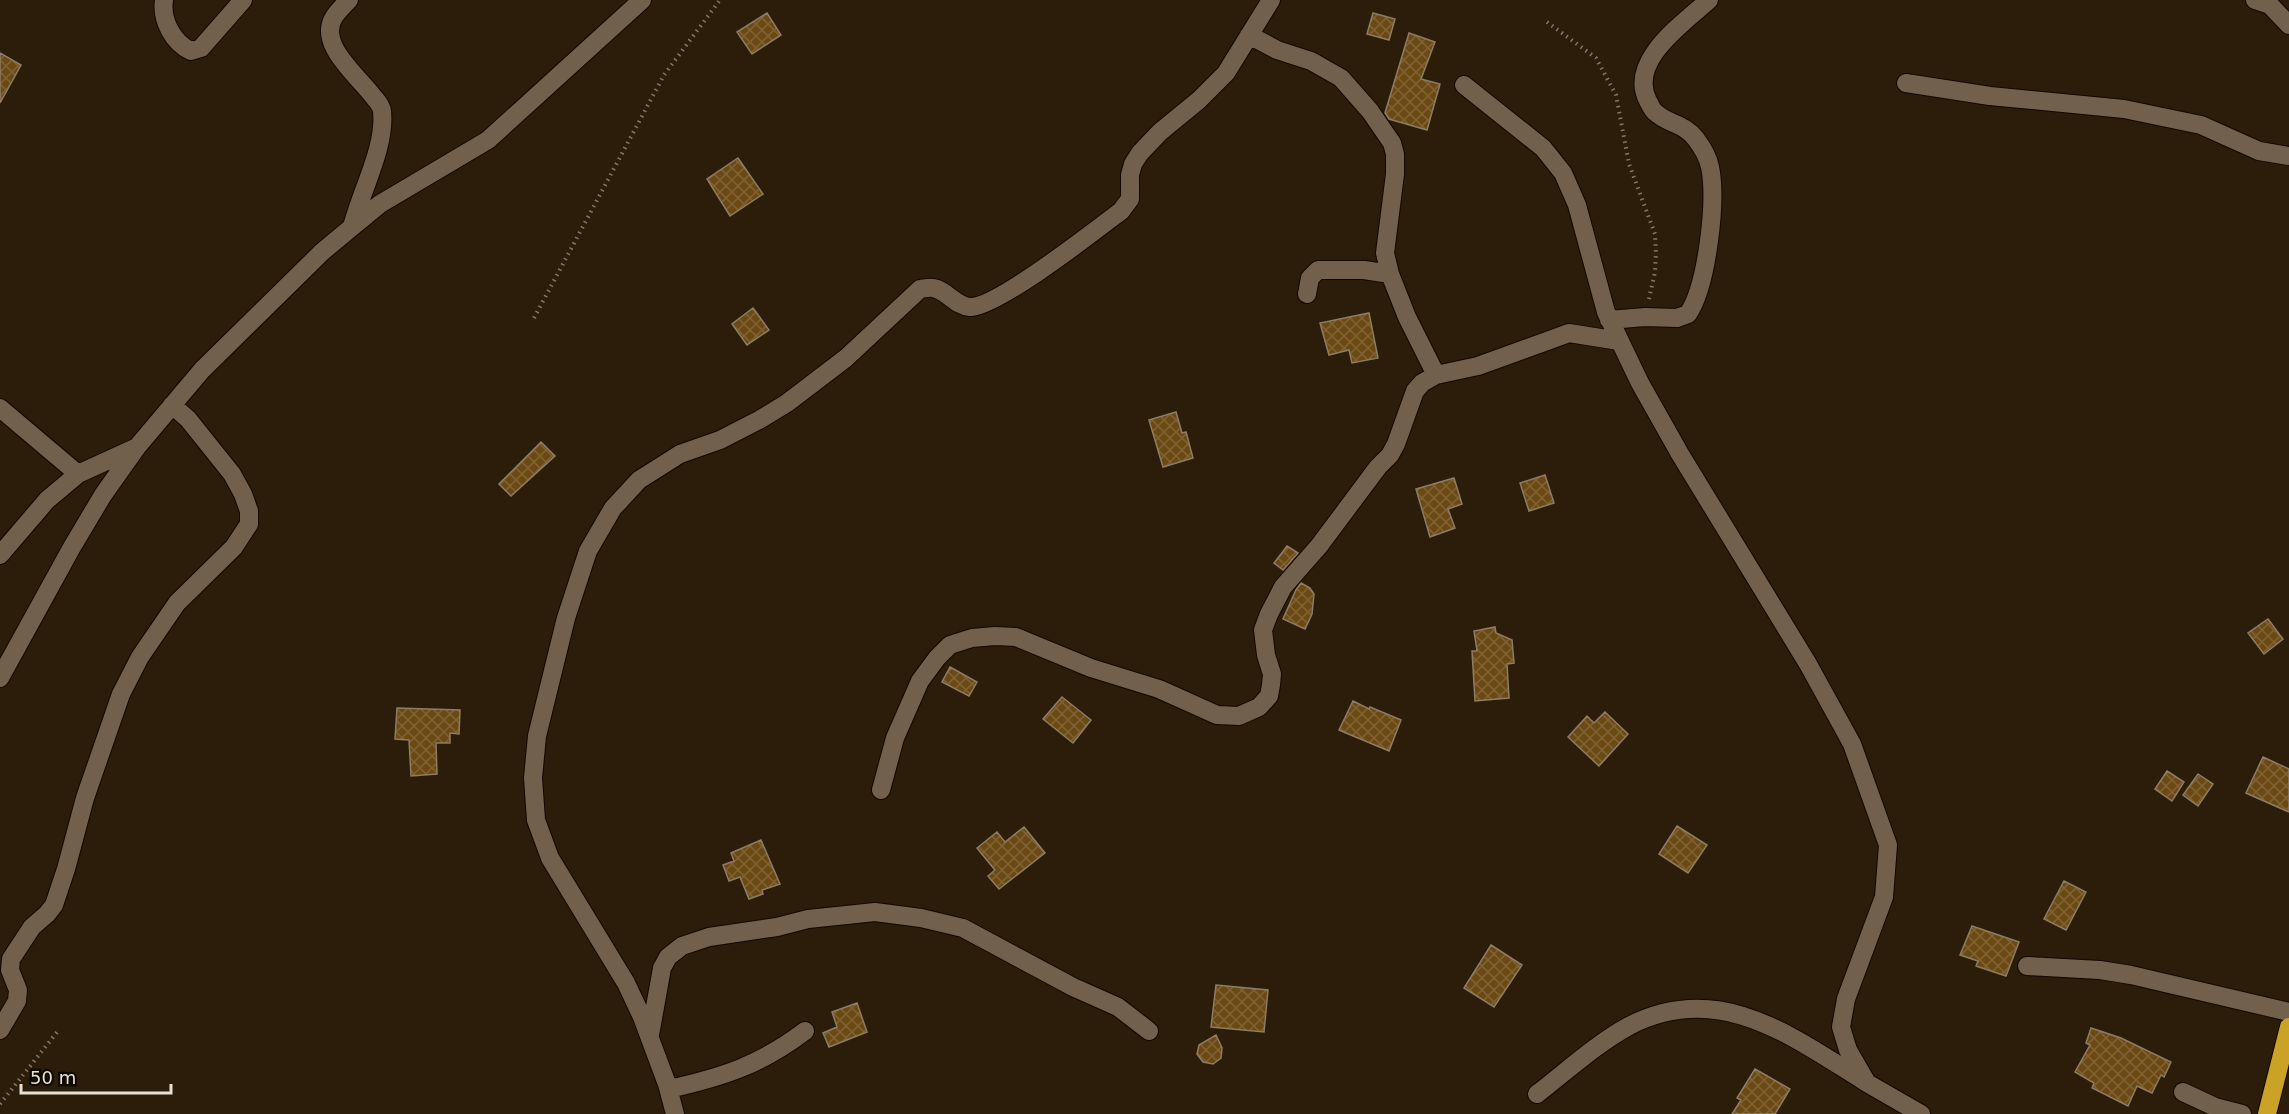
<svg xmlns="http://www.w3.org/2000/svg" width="2289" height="1114" font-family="'DejaVu Sans',sans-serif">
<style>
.building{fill:url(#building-cross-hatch);stroke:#8d7c66;stroke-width:1.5}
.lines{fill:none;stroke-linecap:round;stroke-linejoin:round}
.street-casing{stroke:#130700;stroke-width:20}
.highway-casing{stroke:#130700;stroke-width:20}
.path{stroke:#837868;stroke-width:4;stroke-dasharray:1.5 4.5;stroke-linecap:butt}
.street{stroke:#71614c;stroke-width:18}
.highway{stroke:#c9a226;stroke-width:18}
</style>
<defs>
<pattern id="building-cross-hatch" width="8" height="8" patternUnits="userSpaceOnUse" patternTransform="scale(1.5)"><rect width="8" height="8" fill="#6b4913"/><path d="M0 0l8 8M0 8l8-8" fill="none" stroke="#806334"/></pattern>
</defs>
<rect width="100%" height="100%" fill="#2b1d09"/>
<path class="building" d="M767 13 781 35 752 54 737 32Z
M1373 13 1395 19 1389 40 1367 34Z
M1409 33 1435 42 1421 79 1440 84 1427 130 1389 119 1385 113Z
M0 53 21 65 0 103Z
M738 158 763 194 730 216 707 179Z
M753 308 769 330 747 345 732 324Z
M1369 313 1378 358 1352 363 1349 350 1329 355 1320 323Z
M1176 412 1182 433 1186 432 1193 458 1163 467 1149 420Z
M541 442 555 456 511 496 499 484Z
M1545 475 1554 503 1529 511 1520 483Z
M1454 478 1462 504 1448 509 1455 528 1430 537 1416 489Z
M1287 546 1298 553 1283 570 1274 563Z
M1301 583 1310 588 1314 594 1312 614 1305 629 1283 619 1296 590Z
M2268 619 2283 639 2264 654 2248 633Z
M1495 627 1496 633 1512 640 1514 663 1507 664 1509 698 1475 701 1472 651H1477L1474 631Z
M950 667 977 682 969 696 942 682Z
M1062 697 1091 720 1073 743 1043 719Z
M1353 701 1369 709 1370 707 1401 720 1389 751 1339 730Z
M397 708 460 710 459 734 450 733V743H436L437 774 411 776 409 740 395 739Z
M1605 712 1628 734 1599 766 1568 737 1587 716 1594 723Z
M2263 757 2289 769V812L2246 793Z
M2167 771 2184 782 2172 801 2155 789Z
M2198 774 2213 784 2198 806 2183 795Z
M1677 826 1707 845 1688 873 1659 854Z
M1024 827 1045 853 999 889 988 876 995 870 977 848 997 832 1005 842Z
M761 840 780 884 762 890 763 894 749 899 740 877 729 881 723 865 734 861 731 853Z
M2064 881 2086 892 2066 930 2044 919Z
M1972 926 2019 942 2006 976 1976 966 1978 961 1960 955Z
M1491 945 1522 965 1494 1007 1464 988Z
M1216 985 1268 990 1264 1032 1211 1027Z
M857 1003 867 1032 829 1047 823 1033 837 1027 832 1012Z
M2091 1028 2121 1038 2171 1062 2164 1077 2161 1075 2152 1093 2137 1086 2128 1106 2092 1088 2094 1083 2075 1072 2090 1045 2086 1043Z
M1216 1035 1222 1048 1221 1058 1213 1064 1203 1062 1197 1054 1199 1045Z
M1755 1069 1790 1089 1775 1114H1732L1741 1100 1737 1098Z"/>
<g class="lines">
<defs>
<path id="street" d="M164 0C161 20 173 43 191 51L201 48 243 0
M349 0C344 5 338 11 334 17 317 44 358 76 372 95 376 100 381 104 382 111 386 147 361 191 352 227
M2255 0 2270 5 2289 25
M1249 35 1277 50 1311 61 1341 78 1370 111 1392 143 1395 154V174L1385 253 1390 274 1407 317 1436 375
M1906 83 1990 96 2124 109 2201 125 2259 151 2289 156
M1464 85 1543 148 1563 173 1577 205 1606 312 1640 383 1680 454 1808 664 1852 744 1888 845 1884 897 1846 999 1841 1027 1848 1050 1867 1083 1921 1114
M1307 294 1310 278 1318 270H1364L1390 274
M1609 320 1645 317 1677 318 1688 314C1707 286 1717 201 1710 167 1708 157 1702 147 1696 139 1684 123 1667 124 1655 112 1652 110 1650 104 1648 101 1627 61 1684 23 1709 0
M0 408 78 474
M0 555 47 500 78 474 135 448
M0 678 72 547 103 495 137 447 202 370 322 252 352 227 380 204 488 140 642 0
M881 790 895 738 920 681 937 658 950 645 972 638 995 636 1016 637 1091 668 1159 689 1217 715 1239 716 1259 707 1269 696 1271 685 1272 674 1266 655 1263 630 1269 614 1283 587 1319 546 1378 467 1390 455 1396 444 1415 391 1422 383 1436 375 1478 366 1569 333 1619 341
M2027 966 2100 970 2131 975 2289 1012
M0 1030 17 1001 18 990 10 970 11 959 32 927 47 914 54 905 66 869 85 798 121 694 140 657 177 603 234 547 249 524V511L243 494 232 474 188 419 172 405
M650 1035 662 968 668 957 682 946 709 937 777 927 808 919 875 912 921 918 963 928 1073 987 1118 1007 1149 1031
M669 1089C723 1077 760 1065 805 1031
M2183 1092 2215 1107 2242 1114
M1537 1094C1567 1071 1596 1044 1629 1026 1718 980 1790 1035 1864 1081
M675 1114 667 1084 642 1017 626 983 550 858 536 820 533 778 537 736 566 618 588 551 613 508 639 480 680 454 720 440 759 420 787 403 846 358 920 289C923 289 929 287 933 288 947 290 955 306 970 307 996 308 1096 230 1121 211L1130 199V175L1133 164 1140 153 1160 132 1199 100 1226 73 1271 0"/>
<path id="highway" d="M2267 1114 2289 1027"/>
</defs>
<use href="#street" class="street-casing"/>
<use href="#highway" class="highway-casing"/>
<path class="path" d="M1547 22 1596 58 1616 95 1629 164 1655 234 1656 253 1655 272 1649 299
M534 318 664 75 720 0
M0 1104 58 1031"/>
<use href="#street" class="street"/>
<use href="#highway" class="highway"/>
</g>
<path d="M21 1084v9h150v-9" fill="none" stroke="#e9e0d4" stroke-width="3"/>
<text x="30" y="1084" font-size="18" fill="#e9e0d4" stroke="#0e0903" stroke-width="4.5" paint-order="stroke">50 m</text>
</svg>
